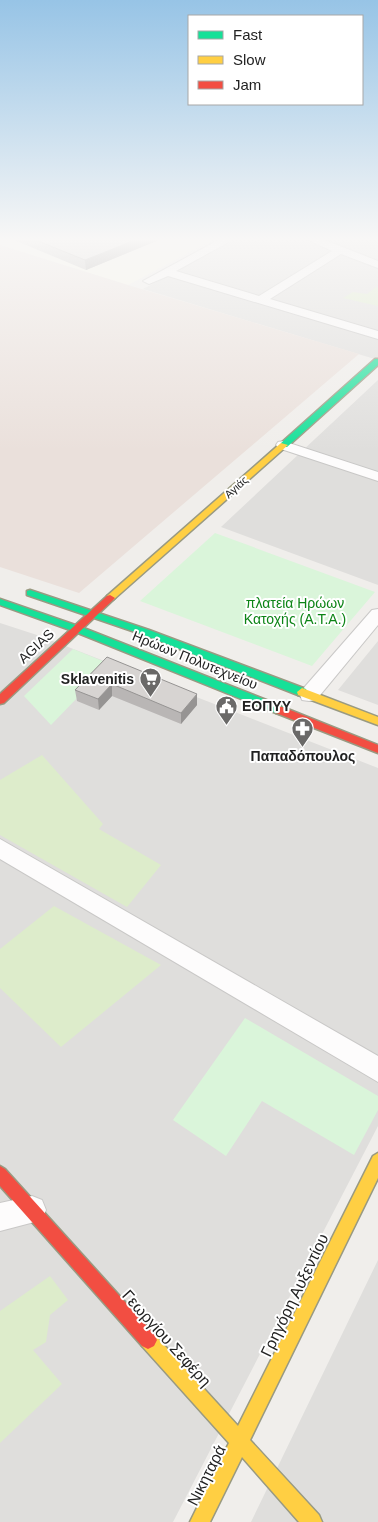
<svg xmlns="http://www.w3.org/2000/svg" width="378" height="1522" font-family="Helvetica,sans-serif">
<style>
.residential{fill:#dfdedc}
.education{fill:#f8f7e8}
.military{fill:#eae0db}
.grass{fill:#ddeccb}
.park{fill:#daf5da}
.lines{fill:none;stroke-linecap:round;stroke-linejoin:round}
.street-casing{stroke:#c9c8c7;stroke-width:2}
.fast-casing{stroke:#999a82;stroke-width:3}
.slow-casing{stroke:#999a82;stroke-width:3}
.jam-casing{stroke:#999a82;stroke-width:3}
.street{fill:#fdfcfc;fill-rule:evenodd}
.fast{fill:#16e098;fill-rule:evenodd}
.slow{fill:#ffcf43;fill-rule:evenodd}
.jam{fill:#f24e42;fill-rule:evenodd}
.wall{fill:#b9b6b5}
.shaded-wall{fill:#969493}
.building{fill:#d7d4d2;stroke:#969493}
.labels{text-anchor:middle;stroke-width:4;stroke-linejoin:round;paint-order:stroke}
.far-street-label{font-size:11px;fill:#222;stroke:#fff}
.park-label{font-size:14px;fill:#0c8416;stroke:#fff}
.street-label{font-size:14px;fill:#222;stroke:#fff}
.poi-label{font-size:14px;font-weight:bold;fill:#222;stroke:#fff;text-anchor:end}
.near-street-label{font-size:16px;fill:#222;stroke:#fff}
</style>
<rect width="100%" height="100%" fill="#f0eeeb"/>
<path class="residential" d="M241 237H378V360L143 289Z
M378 380V585L221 527Z
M0 623 40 636 378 768V1126L173 1522H0Z
M378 641V705L338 690Z
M378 1260V1522H251Z"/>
<path class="education" d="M0 237H218L128 285 0 245Z"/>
<path class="military" d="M0 245 128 285 359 354 79 593 0 567Z"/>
<path class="grass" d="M376 287 378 288V306L343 298 353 292 367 294Z
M42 755 103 824 99 829 161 865 127 907 0 835V780Z
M54 906 161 965 61 1047 0 988V949Z
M50 1276 68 1300 50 1315 46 1342 33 1350 62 1384 0 1443V1311Z"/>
<path class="park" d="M215 533 375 592 312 666 140 601Z
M73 649 110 664 51 725 24 696Z
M245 1018 378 1096V1110L354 1155 262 1101 226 1156 173 1120Z"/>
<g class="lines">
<defs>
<path id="street" d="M224 237H238L176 271 259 296 332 251 302 237H317L378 261V268L341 254 270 299 378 331V339L168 276 149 284 143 281Z
M283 441 378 472V481L278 448 276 445 278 442Z
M378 609V625L316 700 309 701 302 700 300 695 302 690 372 610Z
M0 839 378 1056V1082L0 859Z
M32 1196 42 1200 46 1210 42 1220 0 1231V1203Z"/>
<path id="fast" d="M375 359H378V365L287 447H281V443Z
M30 590 149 630 306 689 307 692 302 696 298 695 141 634 27 595V591Z
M0 599 81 627 284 707 285 710 280 714 276 713 73 631 0 605Z"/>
<path id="slow" d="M281 443 288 445 113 600H107V596Z
M302 688 378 717V725L298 695 297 692Z
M378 1153V1178L250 1440 319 1515 322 1522H299L242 1457 210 1522H190L229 1443 142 1346 139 1340 142 1334 148 1331 154 1334 238 1426 373 1156Z"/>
<path id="jam" d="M110 595 115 598 113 600 4 703 0 704V694L107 596Z
M280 706 378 745V753L276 713 275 710Z
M0 1166 5 1169 154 1334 157 1340 154 1346 148 1349 142 1346 0 1186Z"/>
</defs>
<use href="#street" class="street-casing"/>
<use href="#fast" class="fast-casing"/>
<use href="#slow" class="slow-casing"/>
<use href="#jam" class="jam-casing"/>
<use href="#street" class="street"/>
<use href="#fast" class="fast"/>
<use href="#slow" class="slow"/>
<use href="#jam" class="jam"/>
</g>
<path class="wall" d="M7 237H166L86 270Z
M107 657 197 705 181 724 112 696 99 710 77 701 75 690Z"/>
<path class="shaded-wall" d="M143 237H166L86 270 85 260Z
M112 684V696L99 710 98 699Z
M197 694V705L181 724V713Z"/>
<path class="building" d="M28 237H143L85 260Z
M107 657 197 694 181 713 112 684 98 699 75 690Z"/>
<linearGradient id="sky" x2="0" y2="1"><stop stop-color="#97c4e6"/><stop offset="0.53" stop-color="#f8f7f6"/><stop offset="1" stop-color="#f8f7f6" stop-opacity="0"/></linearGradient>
<rect width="378" height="451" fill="url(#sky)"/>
<defs>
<symbol id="supermarket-pin" viewBox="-11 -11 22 30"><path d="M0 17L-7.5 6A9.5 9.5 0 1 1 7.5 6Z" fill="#6a6968" stroke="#fff"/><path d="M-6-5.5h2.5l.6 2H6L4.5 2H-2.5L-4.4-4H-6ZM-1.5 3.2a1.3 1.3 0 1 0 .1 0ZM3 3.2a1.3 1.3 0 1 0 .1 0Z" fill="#fff"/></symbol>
<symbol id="civic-pin" viewBox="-11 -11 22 30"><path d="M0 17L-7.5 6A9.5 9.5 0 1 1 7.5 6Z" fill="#6a6968" stroke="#fff"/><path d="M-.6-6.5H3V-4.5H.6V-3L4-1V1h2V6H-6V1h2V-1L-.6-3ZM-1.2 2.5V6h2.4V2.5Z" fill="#fff"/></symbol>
<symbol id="pharmacy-pin" viewBox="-11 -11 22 30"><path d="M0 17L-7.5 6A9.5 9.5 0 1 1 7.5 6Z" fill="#6a6968" stroke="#fff"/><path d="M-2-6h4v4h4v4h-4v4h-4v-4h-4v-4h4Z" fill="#fff"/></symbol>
</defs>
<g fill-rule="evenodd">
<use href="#supermarket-pin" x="138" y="666" width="25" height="34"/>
<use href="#civic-pin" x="214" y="694" width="25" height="34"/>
<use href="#pharmacy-pin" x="290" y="716" width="25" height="34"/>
</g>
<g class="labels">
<g class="far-street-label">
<text transform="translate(236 487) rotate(-42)" y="4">Αγιάς</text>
</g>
<g class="park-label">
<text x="295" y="608">πλατεία Ηρώων<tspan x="295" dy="16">Κατοχής (Α.Τ.Α.)</tspan></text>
</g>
<g class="street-label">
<text transform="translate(36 646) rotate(-43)" y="5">AGIAS</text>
<text transform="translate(195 660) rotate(22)" y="5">Ηρώων Πολυτεχνείου</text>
</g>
<g class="poi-label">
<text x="134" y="684">Sklavenitis</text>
<text x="242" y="711" text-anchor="start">ΕΟΠΥΥ</text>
<text x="303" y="761" text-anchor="middle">Παπαδόπουλος</text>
</g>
<g class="near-street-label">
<text transform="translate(294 1295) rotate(-64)" y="6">Γρηγόρη Αυξεντίου</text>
<text transform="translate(167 1338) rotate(48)" y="6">Γεωργίου Σεφέρη</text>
<text transform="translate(206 1475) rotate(-63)" y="6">Νικηταρά</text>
</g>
</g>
<rect x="188" y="15" width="175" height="90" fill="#ffffff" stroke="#a7a7a7"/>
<rect x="198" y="31" width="25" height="8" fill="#16e098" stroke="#a7a7a7"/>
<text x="233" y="40" font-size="15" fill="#222222">Fast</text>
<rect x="198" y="56" width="25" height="8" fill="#ffcf43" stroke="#a7a7a7"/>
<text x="233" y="65" font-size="15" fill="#222222">Slow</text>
<rect x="198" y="81" width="25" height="8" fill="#f24e42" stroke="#a7a7a7"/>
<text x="233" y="90" font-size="15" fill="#222222">Jam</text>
</svg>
